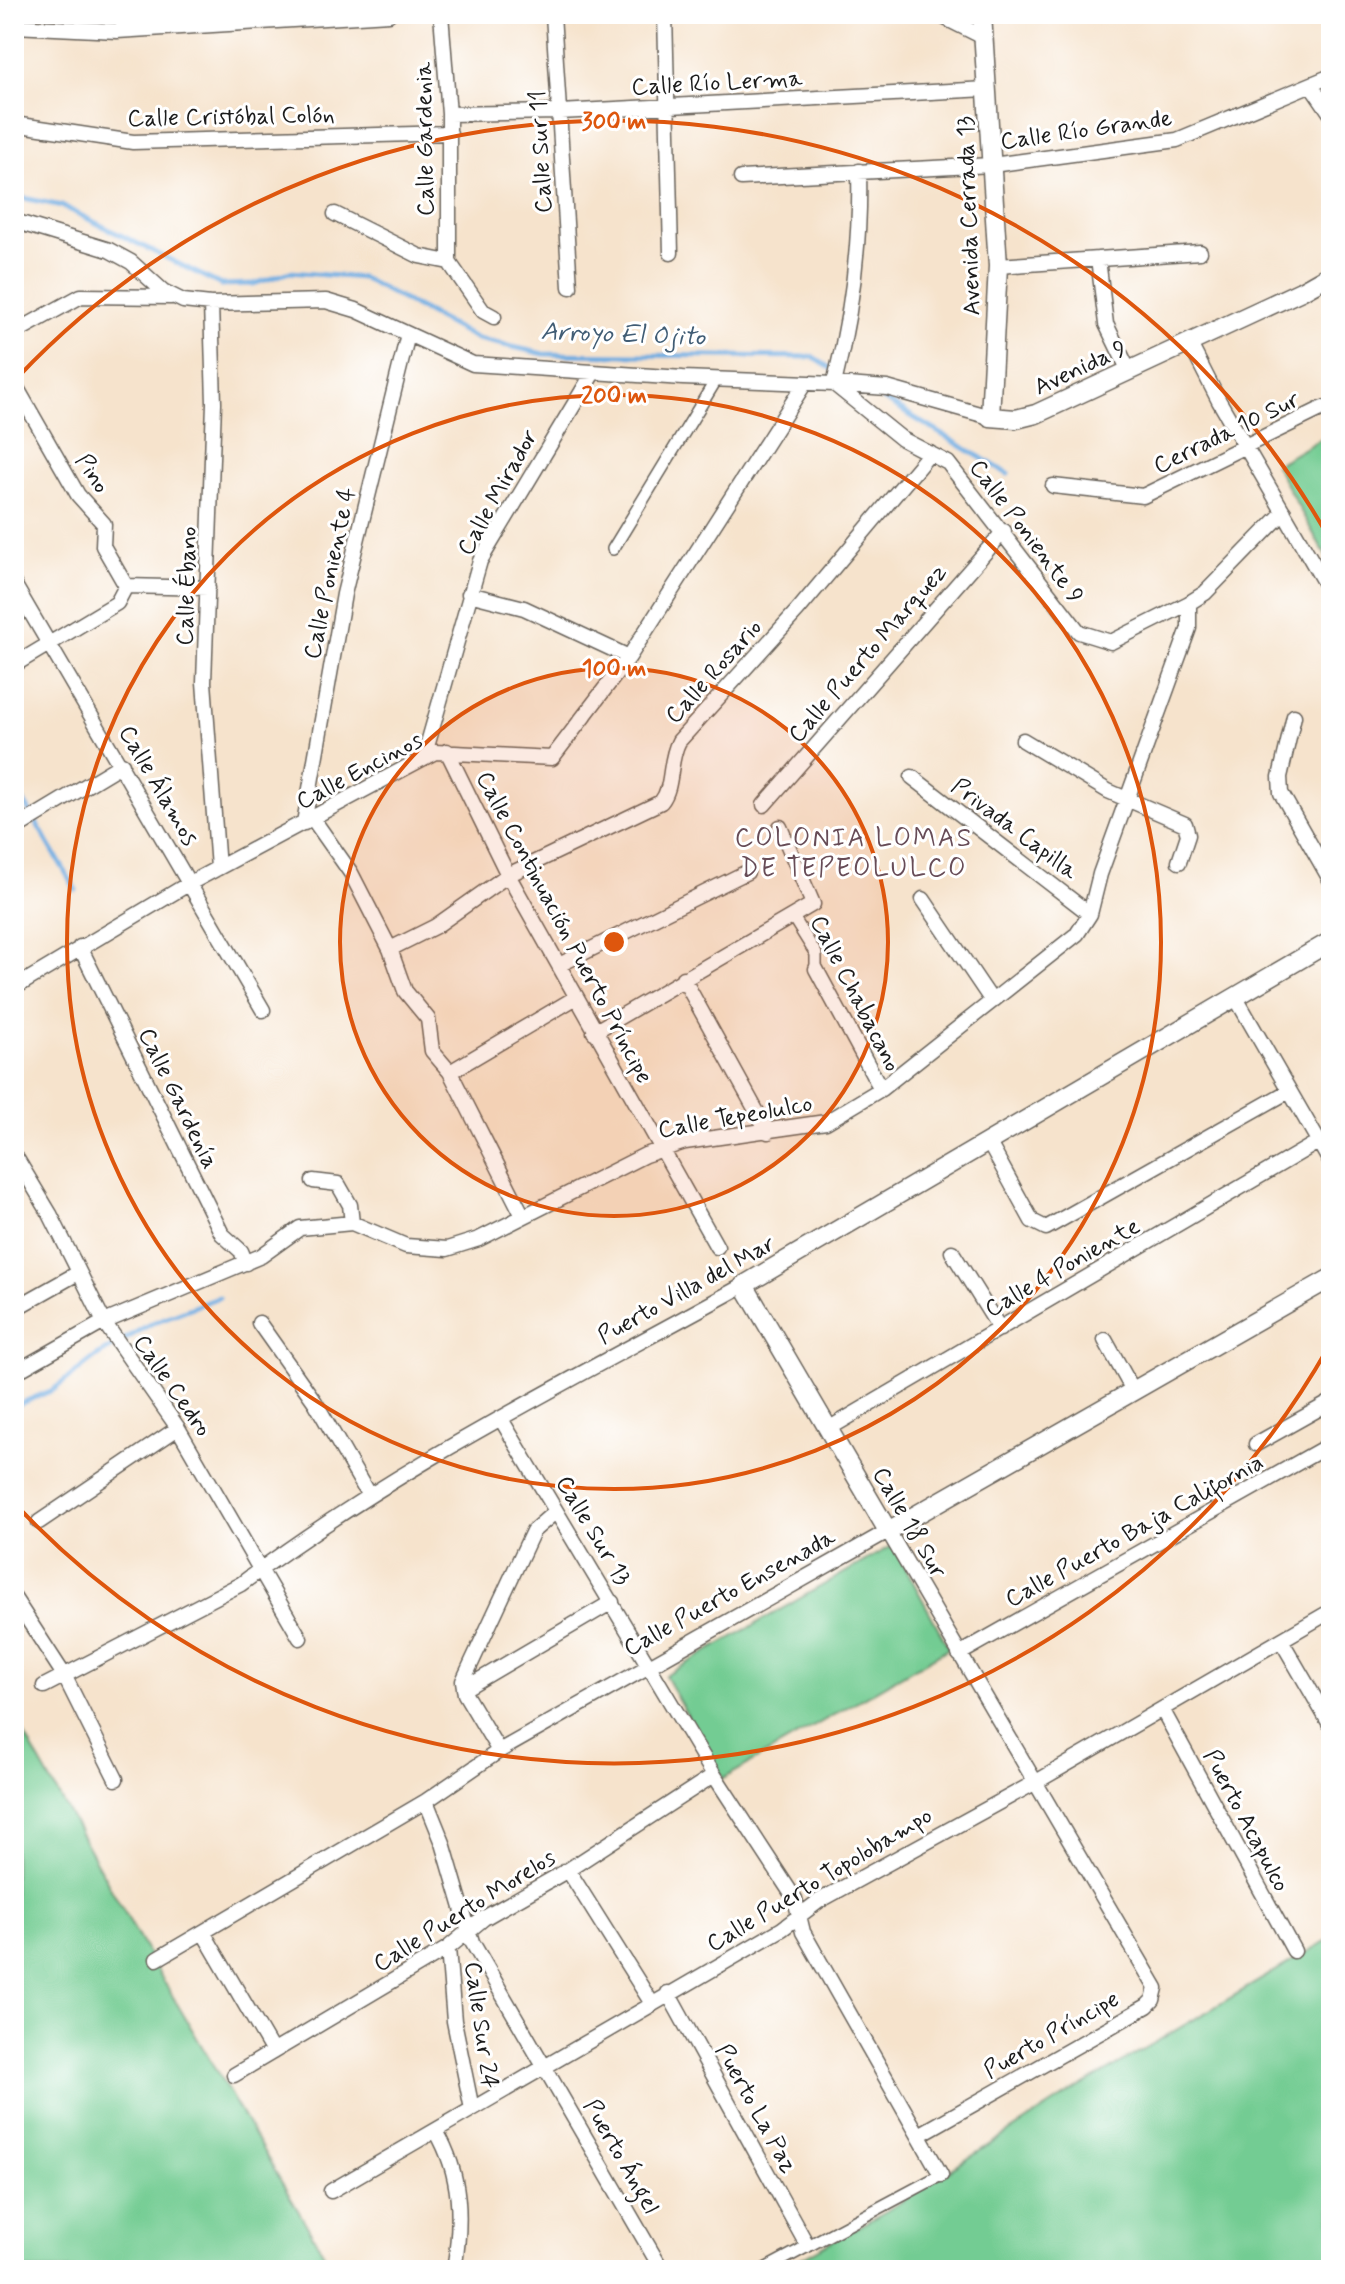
<svg xmlns="http://www.w3.org/2000/svg" width="1345" height="2284" font-family="Mynerve,sans-serif">
<style>
.green{fill:#73cc93;stroke:#487458;stroke-width:2}
.lines{fill:none;stroke-linecap:round;stroke-linejoin:round}
.stream{stroke:#6eace1;stroke-width:5}
.pedestrian-casing{stroke:#68625a;stroke-width:14}
.minor-casing{stroke:#68625a;stroke-width:17}
.tertiary-casing{stroke:#68625a;stroke-width:21}
.pedestrian{stroke:#fff;stroke-width:11}
.minor{stroke:#fff;stroke-width:14}
.tertiary{stroke:#fff;stroke-width:18}
.ring{fill:none;stroke:#de560d;stroke-width:4}
.labels{text-anchor:middle;stroke-width:6;stroke-linejoin:round;paint-order:stroke}
.street-label{font-size:24px;fill:#1c1c1c;stroke:#fff}
.water-label{font-size:26px;font-style:italic;fill:#415d75;stroke:#fff}
.neighbourhood-label{font-size:26px;letter-spacing:2px;fill:#674c57;stroke:#fff}
.centre{fill:#de560d;stroke:#fff;stroke-width:4}
.ring-label{font-size:24px;text-anchor:middle;font-weight:bold;fill:#de560d;stroke:#fff;stroke-width:6;stroke-linejoin:round;paint-order:stroke}
</style>
<rect width="100%" height="100%" fill="#fff"/>
<filter id="ink" filterUnits="userSpaceOnUse"><feTurbulence type="fractalNoise" baseFrequency=".0125" numOctaves="2"/><feDisplacementMap in="SourceGraphic" scale="16" xChannelSelector="R" yChannelSelector="G"/><feConvolveMatrix kernelMatrix="1 2 1 2 8 2 1 2 1" color-interpolation-filters="sRGB"/></filter>
<filter id="wash" filterUnits="userSpaceOnUse"><feTurbulence type="fractalNoise" baseFrequency=".006" numOctaves="4" result="noise"/><feDisplacementMap in="SourceGraphic" scale="32" xChannelSelector="R" yChannelSelector="G"/><feGaussianBlur stdDeviation="1.8" result="paint"/><feColorMatrix in="noise" values="0 0 0 0 0 0 0 0 0 0 0 0 0 0 0 0 0 1.4 0 .05"/><feComposite in="paint" operator="in"/></filter>
<g filter="url(#wash)">
<rect width="100%" height="100%" fill="#f6e3cc"/>
<path class="green" d="M1331 433V565L1275 465Z
M893 1545 949 1648 723 1779 665 1676Z
M14 1716 152 1961 333 2270H14Z
M1331 1938V2270H780L888 2210 1070 2093Z"/>
<g class="lines">
<path class="stream" d="M14 196 62 206 221 285 254 284 290 272 362 278 477 339 544 354 813 357 833 370
M883 399 1008 474
M14 785 76 890
M14 1406 53 1390 97 1356 152 1323 219 1297"/>
</g>
</g>
<g filter="url(#ink)">
<g class="lines">
<defs>
<path id="pedestrian" d="M613 549 716 380
M793 917 816 954V969
M763 2270 941 2175"/>
<path id="minor" d="M441 14 449 114V262
M553 14 570 287
M665 14 671 253
M937 14 983 37
M14 26 117 31 389 14
M1311 85 1331 114
M449 114 560 112 987 89
M14 124 133 142 450 133
M859 171C861 245 852 312 834 384L887 388 990 417
M741 178 992 165 1177 140 1331 76
M335 214 419 256 449 262 483 311 494 317
M14 221 109 250 131 262 163 291 183 301 211 304 326 301 356 310 473 364 683 378 834 384 902 439 948 463 1079 632 1111 642 1189 603
M1098 259 1106 324 1129 371
M998 266 1200 252
M211 304 214 403 204 682 218 868
M14 333 81 296 171 297
M1189 342 1219 401 1331 594
M14 383 78 495 104 524 103 546 126 586
M1053 486 1143 496 1323 408
M14 584 263 1010
M469 594 524 608 629 657
M14 665 117 603 126 586 208 588
M1294 716 1280 777 1281 793 1331 881
M1023 740 1108 791 1185 824 1188 835 1179 862
M447 751 508 875 717 1247
M424 757 480 561 593 373
M912 777 1090 914
M764 805 1004 531
M313 819 351 873 390 949 405 991 428 1019 432 1051 450 1072 523 1216
M304 823 344 594 408 334
M14 829 122 764
M923 899 992 1001
M80 947 222 1234 241 1251 246 1263
M390 949 436 926 508 875 661 802C674 786 668 761 679 741L798 610 930 453
M559 965 747 872
M816 969 881 1089
M683 978 768 1132
M14 988 190 883 435 752 552 758 629 657 805 383
M1236 998 1331 1163
M594 1032 813 904 780 827
M450 1072 575 998
M989 1143 1032 1221 1046 1228 1289 1091
M14 1154 50 1214 104 1322 178 1428 300 1638
M313 1181 338 1184 350 1205 352 1223
M952 1252 1000 1329
M14 1309 78 1273
M259 1323 315 1402 368 1494
M1105 1340 1134 1392
M14 1373 104 1322 261 1256 300 1228 352 1223 406 1246 447 1249 479 1239 645 1155 685 1142 826 1122 881 1089 1077 934 1090 914 1100 874 1189 628V603L1205 593 1284 512
M501 1419 714 1775 795 1899 803 1932 941 2175
M828 1429 1318 1142
M1256 1444 1331 1402
M39 1522 178 1428
M14 1598 64 1675 116 1779
M1281 1640 1331 1726
M959 1654 1331 1444
M44 1686 241 1584C397 1466 573 1380 744 1285
M464 1689 612 1602
M1162 1709 1294 1951
M499 1751 465 1694 463 1681 533 1531 556 1511
M426 1801 443 1843 472 1942 662 2270
M568 1870 651 2002
M203 1932 273 2052
M448 1948 454 2021 472 2109
M157 1959 426 1801 499 1751 888 1531 1156 1988 1153 2000 1147 2006 919 2135
M668 1993 807 2245
M234 2075 448 1948 484 1918 568 1870 714 1775
M436 2131C462 2175 462 2221 454 2270
M331 2191 782 1929 819 1901 1036 1782 1331 1611"/>
<path id="tertiary" d="M982 14 998 266 990 417 1016 419 1036 414 1301 291 1331 274
M1331 941 744 1285 888 1531 1331 1278"/>
</defs>
<use href="#pedestrian" class="pedestrian-casing"/>
<use href="#minor" class="minor-casing"/>
<use href="#tertiary" class="tertiary-casing"/>
<use href="#pedestrian" class="pedestrian"/>
<use href="#minor" class="minor"/>
<use href="#tertiary" class="tertiary"/>
</g>
</g>
<circle cx="614" cy="942" r="274" fill="#de560d" fill-opacity=".12"/>
<g class="ring">
<circle cx="614" cy="942" r="274"/>
<circle cx="614" cy="942" r="547"/>
<path d="M1329 1346A821 821 0 0 1 18 1507M18 377A821 821 0 0 1 1329 538"/>
</g>
<g class="labels">
<g class="street-label">
<text transform="translate(717 82) rotate(-3)" y="8">Calle Río Lerma</text>
<text transform="translate(231 116) rotate(-1)" y="8">Calle Cristóbal Colón</text>
<text transform="translate(1086 129) rotate(-8)" y="8">Calle Río Grande</text>
<text transform="translate(424 139) rotate(-91)" y="8">Calle Gardenia</text>
<text transform="translate(540 152) rotate(-93)" y="8">Calle Sur 11</text>
<text transform="translate(968 216) rotate(-92)" y="8">Avenida Cerrada 13</text>
<text transform="translate(1080 367) rotate(-25)" y="8">Avenida 9</text>
<text transform="translate(1226 432) rotate(-26)" y="8">Cerrada 10 Sur</text>
<text transform="translate(93 473) rotate(57)" y="8">Pino</text>
<text transform="translate(497 492) rotate(-61)" y="8">Calle Mirador</text>
<text transform="translate(1027 531) rotate(53)" y="8">Calle Poniente 9</text>
<text transform="translate(329 573) rotate(-78)" y="8">Calle Poniente 4</text>
<text transform="translate(186 586) rotate(-88)" y="8">Calle Ébano</text>
<text transform="translate(867 653) rotate(-49)" y="8">Calle Puerto Marquez</text>
<text transform="translate(713 671) rotate(-48)" y="8">Calle Rosario</text>
<text transform="translate(359 770) rotate(-28)" y="8">Calle Encinos</text>
<text transform="translate(159 785) rotate(60)" y="8">Calle Álamos</text>
<text transform="translate(1015 828) rotate(37)" y="8">Privada Capilla</text>
<text transform="translate(565 927) rotate(62)" y="8">Calle Continuación Puerto Príncipe</text>
<text transform="translate(856 993) rotate(63)" y="8">Calle Chabacano</text>
<text transform="translate(179 1098) rotate(64)" y="8">Calle Gardenía</text>
<text transform="translate(735 1116) rotate(-10)" y="8">Calle Tepeolulco</text>
<text transform="translate(1062 1267) rotate(-30)" y="8">Calle 4 Poniente</text>
<text transform="translate(686 1289) rotate(-29)" y="8">Puerto Villa del Mar</text>
<text transform="translate(173 1385) rotate(55)" y="8">Calle Cedro</text>
<text transform="translate(910 1522) rotate(60)" y="8">Calle 18 Sur</text>
<text transform="translate(594 1530) rotate(59)" y="8">Calle Sur 13</text>
<text transform="translate(1134 1530) rotate(-29)" y="8">Calle Puerto Baja California</text>
<text transform="translate(729 1592) rotate(-29)" y="8">Calle Puerto Ensenada</text>
<text transform="translate(1247 1820) rotate(62)" y="8">Puerto Acapulco</text>
<text transform="translate(819 1879) rotate(-31)" y="8">Calle Puerto Topolobampo</text>
<text transform="translate(464 1910) rotate(-32)" y="8">Calle Puerto Morelos</text>
<text transform="translate(482 2025) rotate(82)" y="8">Calle Sur 24</text>
<text transform="translate(1051 2034) rotate(-30)" y="8">Puerto Príncipe</text>
<text transform="translate(757 2108) rotate(61)" y="8">Puerto La Paz</text>
<text transform="translate(622 2156) rotate(60)" y="8">Puerto Ángel</text>
</g>
<g class="water-label">
<text transform="translate(623 333) rotate(2)" y="9">Arroyo El Ojito</text>
</g>
<g class="neighbourhood-label">
<text x="854" y="846">COLONIA LOMAS<tspan x="854" dy="30">DE TEPEOLULCO</tspan></text>
</g>
</g>
<circle cx="614" cy="942" r="12" class="centre"/>
<g class="ring-label">
<text x="614" y="129">300 m</text>
<text x="614" y="403">200 m</text>
<text x="614" y="676">100 m</text>
</g>
<rect width="1345" height="2284" fill="none" stroke="#fff" stroke-width="48"/>
</svg>
